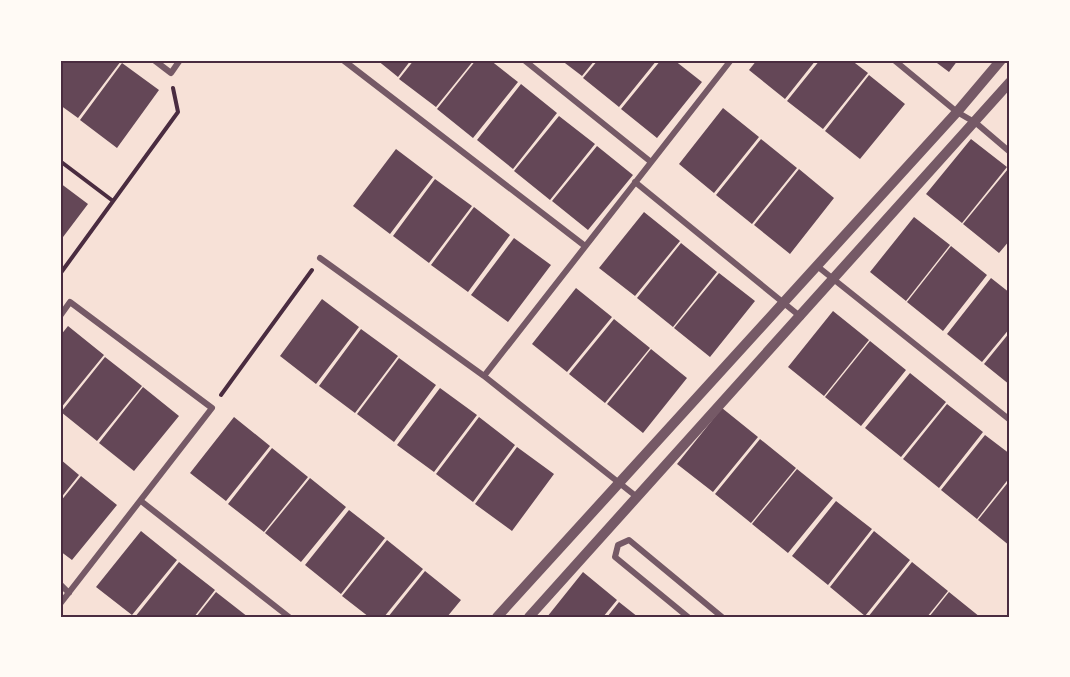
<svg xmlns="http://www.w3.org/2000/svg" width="1070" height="677" font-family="Karla,sans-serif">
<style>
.building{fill:#644757}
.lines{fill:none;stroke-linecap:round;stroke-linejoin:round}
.path{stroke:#4a2c40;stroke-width:4}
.minor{stroke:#755966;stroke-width:6}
.tertiary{stroke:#755966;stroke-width:10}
.neatline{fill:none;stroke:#4a2c40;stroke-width:2}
</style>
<rect width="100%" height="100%" fill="#f7e1d7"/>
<path class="building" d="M64 60 121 61 78 118 60 105V65Z
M377 60H411L398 77Z
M414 60H474L436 107 399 79Z
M476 60H490L518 82 473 138 437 109Z
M561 60H595L582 76Z
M598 60H657L619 107 583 78Z
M661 60H674L702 82 657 138 621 109Z
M757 60H816L785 99 749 70Z
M820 60H851L868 73 823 129 787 101Z
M933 60H958L949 72Z
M122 63 159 90 117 148 80 120Z
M869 75 905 104 860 159 825 131Z
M521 84 557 113 513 169 477 140Z
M723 108 759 137 714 193 679 164Z
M559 116 595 144 550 200 514 171Z
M761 139 797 168 752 224 716 195Z
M971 139 1007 167 962 223 926 194Z
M597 146 633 175 588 230 552 201Z
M396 149 433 177 390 234 353 206Z
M799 169 834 198 790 254 754 225Z
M1008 169 1010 240 999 253 963 224Z
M435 179 472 206 429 263 393 236Z
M60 183 88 204 60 241Z
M474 207 510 235 468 292 431 265Z
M644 212 680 241 635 296 599 268Z
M914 217 950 245 906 301 870 272Z
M514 238 551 265 508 322 471 295Z
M681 243 717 272 673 327 637 298Z
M951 246 987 275 943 331 907 302Z
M719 273 755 301 710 357 674 328Z
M991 278 1010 293V328L982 362 947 334Z
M576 288 612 317 567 372 532 344Z
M322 299 359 327 316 384 280 356Z
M833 311 869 340 824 396 788 367Z
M614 319 650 348 605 403 569 374Z
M68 326 104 355 60 409V336Z
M361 329 398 356 355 413 319 386Z
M1010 332V385L984 364Z
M870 341 906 370 861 426 825 397Z
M651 349 687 378 643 433 607 404Z
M105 357 142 386 97 441 61 412Z
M399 358 436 385 394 442 357 414Z
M910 373 946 402 901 457 865 428Z
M143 387 179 416 134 471 99 443Z
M440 388 477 415 434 472 397 445Z
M947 404 983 432 939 488 903 459Z
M722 408 758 437 713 492 677 464Z
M234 417 270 446 226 501 190 473Z
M479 417 515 445 473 502 436 474Z
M985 435 1010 454V477L977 519 941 490Z
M760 439 796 468 751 523 715 494Z
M517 447 554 474 512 531 475 504Z
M272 448 308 477 264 532 228 504Z
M60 459 79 475 60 499Z
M797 469 833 498 788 553 752 524Z
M81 476 117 505 72 560 60 551V502Z
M310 478 346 507 301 562 265 533Z
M1010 480V546L978 520Z
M836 501 872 529 828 585 792 556Z
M349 510 385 538 341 594 305 565Z
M141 531 177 560 132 615 96 587Z
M874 531 910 560 865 616 830 587Z
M387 540 423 569 384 617H369L342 596Z
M179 562 215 590 194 617H135Z
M912 562 948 591 927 617H868Z
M425 571 461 600 447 617H388Z
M583 572 617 600 603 617H547Z
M216 592 248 617H196Z
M949 592 980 617H929Z
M619 602 638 617H607Z"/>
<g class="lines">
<path class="path" d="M60 161 113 201
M60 274 178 112 173 88
M221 395 312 270"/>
<path class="minor" d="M154 60 171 73 180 60
M343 60 585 246
M524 60 651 162
M894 60 957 112 976 123 1010 152
M635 182 801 317
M320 258 484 376 637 497
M817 266 1010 420
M60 316 70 302 212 408 60 604
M484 376 731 60
M141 501 289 617
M60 584 69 593
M688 617 615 557 618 545 629 540 722 617"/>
<path class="tertiary" d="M497 617 957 112 1001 60
M529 617 1010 82"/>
</g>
<rect width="1070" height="677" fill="none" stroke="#fffaf5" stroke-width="123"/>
<rect x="62" y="62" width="946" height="554" class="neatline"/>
</svg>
